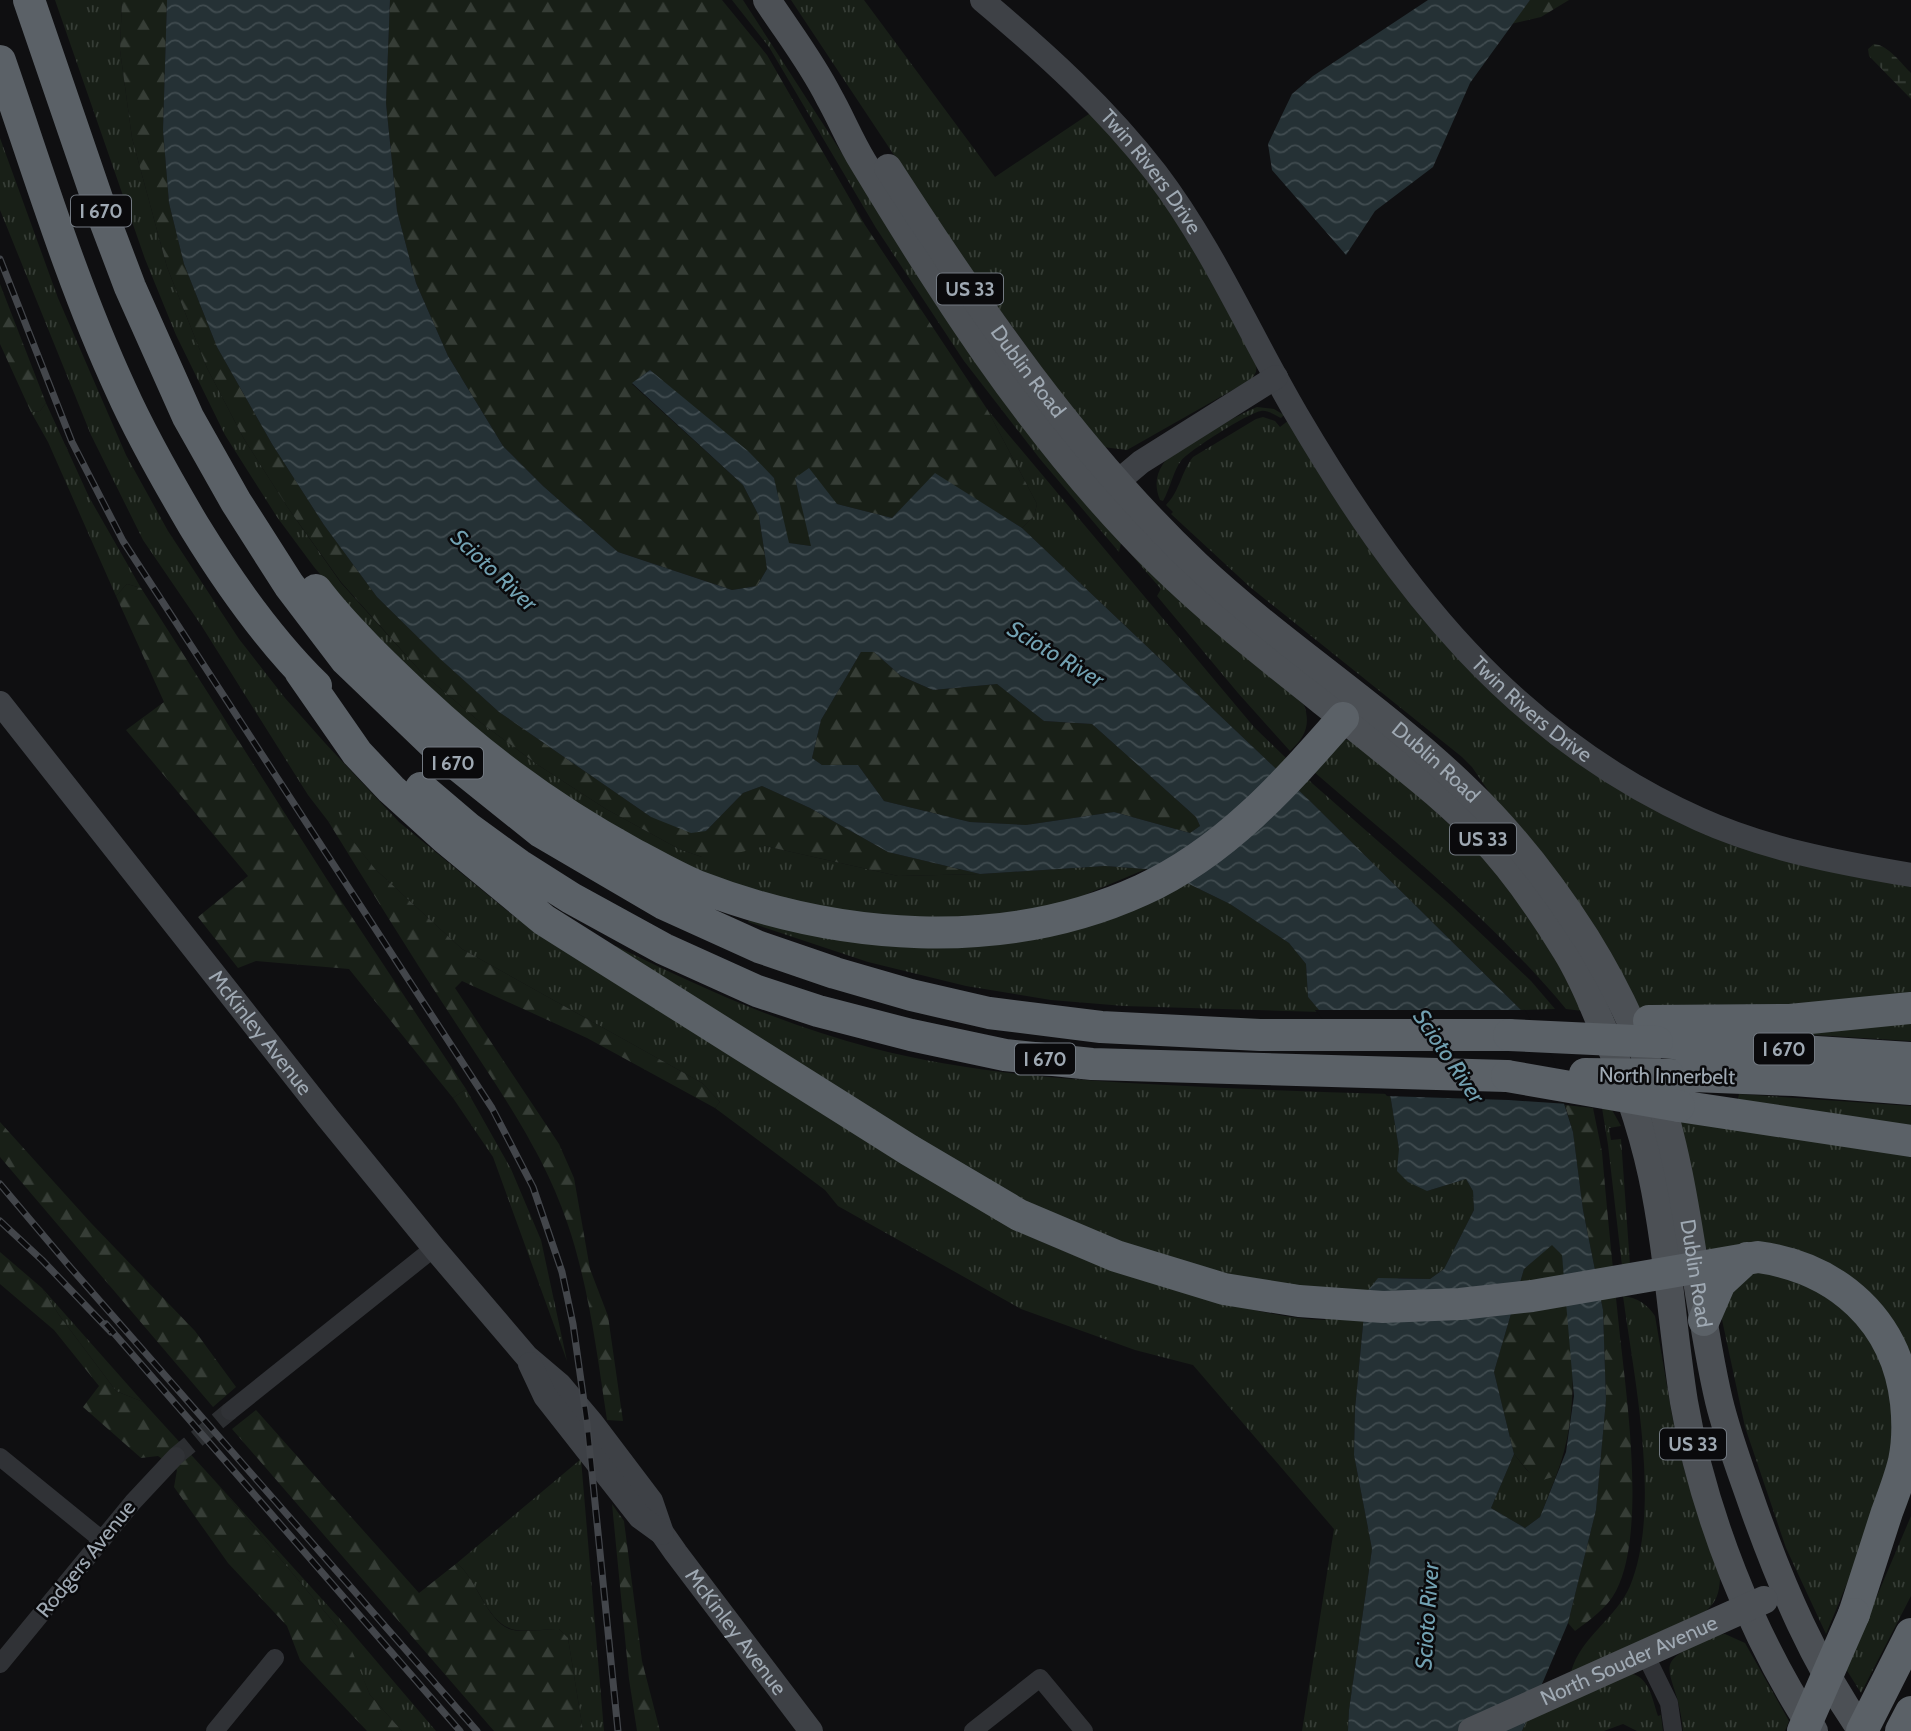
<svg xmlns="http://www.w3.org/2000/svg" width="1911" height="1731" font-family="Cabin,sans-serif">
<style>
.grass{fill:url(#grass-tufts)}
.forest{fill:url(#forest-firs)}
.wetland{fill:url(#wetland-marsh)}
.water{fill:url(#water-waves);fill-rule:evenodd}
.pier{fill:#0f0f11}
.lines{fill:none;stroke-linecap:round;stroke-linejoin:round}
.street-tunnel{stroke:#2c2e31;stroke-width:18;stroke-dasharray:18 9;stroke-linecap:butt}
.street{stroke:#303236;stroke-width:18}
.secondary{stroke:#3e4146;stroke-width:24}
.primary{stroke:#4c5055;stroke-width:28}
.highway{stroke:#5b6167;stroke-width:32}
.rail-casing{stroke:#43464b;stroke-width:7}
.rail{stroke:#0a0a0c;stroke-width:4.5;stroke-dasharray:13;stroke-linecap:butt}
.highway-bridge{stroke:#5b6167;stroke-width:32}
.labels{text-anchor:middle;stroke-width:5;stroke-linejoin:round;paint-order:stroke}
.shield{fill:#0a0a0c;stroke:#727981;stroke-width:2}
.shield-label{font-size:19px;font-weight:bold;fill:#9fa9b3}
.street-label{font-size:21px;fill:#9fa9b3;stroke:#0a0a0c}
.water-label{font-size:23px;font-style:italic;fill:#72a1b2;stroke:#0a0a0c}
</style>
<defs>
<pattern id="grass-tufts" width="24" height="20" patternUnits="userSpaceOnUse" patternTransform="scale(1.75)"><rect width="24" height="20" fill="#181f17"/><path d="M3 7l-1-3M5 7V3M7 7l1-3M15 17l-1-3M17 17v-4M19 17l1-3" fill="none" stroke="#363d36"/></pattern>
<pattern id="forest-firs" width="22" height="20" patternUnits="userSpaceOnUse" patternTransform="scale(1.75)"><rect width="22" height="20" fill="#181f17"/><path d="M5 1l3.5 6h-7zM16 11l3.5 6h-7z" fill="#363d36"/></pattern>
<pattern id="wetland-marsh" width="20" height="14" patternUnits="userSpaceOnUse" patternTransform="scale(1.75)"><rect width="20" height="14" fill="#181f17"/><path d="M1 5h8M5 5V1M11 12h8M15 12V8" fill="none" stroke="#363d36"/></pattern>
<pattern id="water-waves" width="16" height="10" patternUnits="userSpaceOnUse" patternTransform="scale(1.75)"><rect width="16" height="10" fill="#253135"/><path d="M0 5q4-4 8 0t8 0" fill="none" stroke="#414c50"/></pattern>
</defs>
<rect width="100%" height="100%" fill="#0f0f11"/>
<path class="grass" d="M55 0H122L120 50 132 138 167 267 207 368 244 439 288 508 341 583 422 673 480 722 538 765 606 809 679 849 702 857 765 846 898 876 980 874 1105 866 1146 869 1063 904 1036 911 933 921 823 909 720 880 668 857 563 797 456 715 362 623 314 567 277 517 225 435 176 335 145 259Z
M732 0H743L949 319 1121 543 1119 552 1040 459 964 361 876 228 769 47Z
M791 0H864L995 177 1092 112 1141 170 1178 222 1257 362 1256 372 1252 379 1127 450 1103 447 1091 435 965 262Z
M0 138 58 298 126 455 168 531 239 639 285 698 325 743 399 822 515 917 1018 1231C1085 1262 1152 1286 1224 1303 1257 1311 1291 1319 1325 1320L1323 1291 1275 1286 1143 1255 1005 1194 613 952 616 946C699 987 783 1025 872 1048 969 1073 1068 1080 1167 1085 1242 1089 1316 1092 1390 1094L1399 1149 1427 1191 1466 1179 1473 1191 1474 1210 1444 1269 1430 1279 1399 1278 1366 1293 1355 1409 1354 1455 1372 1549 1349 1710 1348 1731H1302L1334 1529 1193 1365 1135 1350 1021 1309 838 1206 825 1190 715 1108 720 1102 702 1083 462 949 375 869 341 827 328 821 308 795 201 625 143 540 91 435 0 210Z
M46 403 89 497 141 588 127 584 116 596 48 442 31 412 40 411Z
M1257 407 1274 409 1284 415 1281 418C1275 415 1268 410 1261 411 1250 412 1188 451 1181 461 1174 469 1170 489 1163 501L1160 500C1155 488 1155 476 1163 464 1175 448 1238 415 1257 407Z
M987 409 1254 727 1313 784 1453 907 1531 981 1555 1009 1521 1010 1310 801 1022 528 1034 516 1037 504Z
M1263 417 1275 421 1280 427 1289 420 1506 706 1541 736 1590 771 1911 883V995L1781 1011 1638 1010 1472 767 1462 757 1250 587 1171 514 1173 512 1166 505C1180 491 1181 472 1193 457L1256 419Z
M1128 551 1304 705C1311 725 1305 737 1290 751L1238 693 1157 596 1161 589Z
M1343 739 1353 741C1411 790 1472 838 1518 900 1543 935 1563 973 1583 1011L1566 1009C1492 920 1401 847 1313 771Z
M1187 883 1230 904 1289 943 1306 964 1308 997 1321 1012 1124 1006 1051 1000 966 986 868 962 748 922 751 917 868 941Z
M1911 1016V1041L1782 1033Z
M466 1089 511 1169 541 1240 567 1361 493 1157 453 1098Z
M1739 1094 1911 1106V1132L1737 1103Z
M1602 1108 1612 1110 1621 1126 1609 1128 1611 1140 1621 1139 1630 1265 1622 1266 1608 1145Z
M1677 1119 1911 1152V1381L1873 1306 1710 1252 1705 1247Z
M1753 1268 1799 1278 1863 1324 1896 1398 1893 1457 1859 1554 1826 1634 1786 1548 1745 1427 1721 1315 1724 1290Z
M42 1288 143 1402 116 1391 59 1315Z
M1623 1296C1638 1298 1647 1304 1655 1316L1672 1415 1684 1469 1720 1579C1719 1593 1717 1601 1706 1611L1571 1672C1581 1636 1616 1619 1630 1586 1662 1509 1634 1378 1623 1296Z
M1514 1454C1528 1471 1532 1483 1556 1476L1540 1517 1525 1528 1491 1508Z
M581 1459 604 1731H583L568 1638 559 1629C547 1629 519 1633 509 1628 486 1619 477 1580 457 1563Z
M215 1481 349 1629 436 1731H402L370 1695 347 1641 336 1625Z
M1911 1516V1596L1861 1693 1846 1669Z
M1725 1634 1745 1643 1789 1721 1785 1731H1683C1682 1720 1680 1709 1677 1698 1668 1668 1661 1661 1694 1646 1704 1641 1713 1635 1725 1634Z
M1628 1673C1649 1675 1652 1698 1658 1716L1661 1715 1663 1731H1637L1623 1724 1604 1731H1522L1528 1718Z"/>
<path class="forest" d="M122 0H167L163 130 169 203 184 264 217 347 272 444 324 525 377 597 438 657 499 712 651 817 706 831 743 793 762 786 810 808 888 852 980 874 898 876 765 846 718 858 702 857 679 849 606 809 538 765 480 722 422 673 341 582 288 508 244 439 207 368 167 267 132 138 120 50Z
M390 0H722L767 55 865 225 987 409 1037 504 1034 516 1022 528 935 474 892 518 837 504 795 478 812 546 788 543 774 478 650 370 632 384 743 485 759 516 767 569 757 586 732 590 618 552 543 486 503 446 448 356 416 283 397 211 386 103Z
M1530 0H1569L1541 17 1511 24Z
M0 284 46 403 40 411 31 412 0 344Z
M127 584 141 588 328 881 466 1089 453 1098 349 969 256 961 238 968 198 917 248 876 126 730 164 702 116 596Z
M861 652H874L901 676 933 690 997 684 1044 721 1092 724 1196 817 1200 826 1190 833 1114 812 1026 825 970 822 884 801 858 765H822L812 758 821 720Z
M328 821 341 826 375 869 462 949 702 1083 720 1102 715 1108 587 1038 462 981 455 988 559 1144 574 1178 590 1269 608 1316 623 1421 607 1420C597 1354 589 1286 567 1222 542 1148 495 1084 453 1019 410 954 369 887 328 821Z
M1565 1105 1593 1108 1602 1152C1607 1211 1613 1269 1619 1327 1626 1394 1647 1531 1616 1591 1607 1608 1590 1620 1575 1631L1568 1623 1596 1510 1606 1400 1603 1310 1583 1210 1573 1132Z
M0 1122 91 1223 195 1331 236 1387 213 1407 0 1157Z
M1552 1244 1562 1255C1570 1328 1584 1405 1556 1476L1543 1480 1532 1476 1514 1454 1494 1372 1524 1269Z
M0 1252 42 1288 59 1315 116 1391 143 1402 215 1481 336 1625 348 1641 370 1695 402 1731H367L300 1660 287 1626 228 1563 174 1487 177 1470 158 1456 141 1458 83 1407 99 1386 54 1330 0 1284Z
M256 1410 419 1593 457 1563C477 1580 486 1619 509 1629 519 1633 547 1629 559 1629L568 1638 583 1731H494L232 1429Z
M612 1504 624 1521 642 1661 660 1731H637L629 1679Z"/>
<path class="wetland" d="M1874 44C1888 45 1901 63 1911 73V99L1869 56 1868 49Z"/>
<path class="water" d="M167 0H390L386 103 397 211 416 283 448 356 503 446 543 486 618 552 732 590 757 586 767 569 759 516 743 485 632 383 650 370 748 451 774 478 789 543 811 546 795 478 809 468 837 504 892 518 935 473 1022 528 1310 801 1521 1010 1550 1059 1573 1132 1583 1210 1603 1310 1606 1400 1596 1510 1568 1623 1522 1731H1348L1349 1710 1372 1549 1354 1455 1355 1409 1366 1293 1378 1278 1430 1279 1444 1269 1474 1210 1473 1191 1466 1179 1427 1191 1408 1182 1397 1171 1399 1149 1390 1094 1308 997 1306 964 1289 943 1230 904 1187 883 1146 869 1105 866 980 874 888 852 810 808 762 786 743 793 706 831 691 833 651 817 499 712 438 657 377 597 324 525 272 444 217 347 184 264 169 203 163 130ZM861 652H874L901 676 933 690 997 684 1044 721 1092 724 1196 817 1200 826 1190 833 1114 812 1026 825 970 822 884 801 858 765H822L812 758 821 720ZM1552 1245 1562 1255 1574 1396 1566 1452 1540 1517 1525 1528 1491 1508 1514 1454 1494 1372 1524 1269Z
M1428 0H1530L1470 83 1433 167 1375 211 1346 255 1272 170 1268 144 1292 94 1313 76Z"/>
<path class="pier" d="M1315 1010H1525L1553 1058 1569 1104 1509 1100 1387 1096Z"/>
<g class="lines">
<path class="street-tunnel" d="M176 1456 230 1411"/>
<path class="street" d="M230 1411 434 1248
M0 1457 102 1540
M1645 1654 1669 1703 1673 1731
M0 1664 133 1502 176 1456
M215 1731 275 1658
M973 1731 1040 1678 1084 1731"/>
<g class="secondary">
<path id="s1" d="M982 0C1045 53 1106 108 1156 173 1213 248 1250 335 1297 415 1398 587 1512 735 1699 819 1765 849 1840 863 1911 875"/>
<path d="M1103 494 1141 462 1276 377"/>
<path id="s2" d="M0 703 327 1117 434 1248 527 1357 560 1385 592 1423 651 1501 662 1533 676 1553 811 1731"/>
<path d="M530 1364 545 1396 640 1517 662 1533"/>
</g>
<g class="primary">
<path d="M767 0C788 32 812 63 829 97 841 118 850 141 863 162 942 293 1025 422 1131 534 1205 613 1293 677 1377 745 1411 773 1448 801 1479 834 1513 869 1541 910 1566 951 1579 972 1589 995 1598 1017 1621 1068 1640 1120 1652 1175 1668 1250 1672 1327 1684 1402 1703 1513 1752 1637 1814 1731"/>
<path id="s3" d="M888 168C979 309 1075 449 1197 565 1282 645 1383 708 1467 790 1512 833 1552 885 1586 938 1612 980 1636 1028 1652 1075 1689 1178 1694 1294 1719 1401 1728 1438 1742 1474 1754 1509 1782 1587 1814 1663 1862 1731"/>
<path id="s4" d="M1472 1731 1764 1600"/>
</g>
<path class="highway" d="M29 0 102 213 130 287 188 417 236 502 289 585 346 660 445 755 541 832 664 904 759 947 835 973 911 995 989 1013 1101 1027 1260 1035H1509
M0 61C38 171 72 284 121 390 142 437 168 482 194 526 229 583 268 639 316 686
M316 590C344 627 387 668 421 700 485 760 555 811 632 853 653 864 675 877 697 886 837 940 1002 954 1142 890 1225 852 1284 785 1343 718
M300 671 357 753 391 789 445 838 544 920 909 1150 1019 1215 1116 1256 1224 1289 1299 1301 1383 1307 1460 1304 1532 1296 1758 1257C1838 1268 1897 1321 1906 1403 1908 1422 1908 1442 1904 1461 1900 1478 1893 1496 1887 1512 1876 1546 1865 1580 1854 1614
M421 788 468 828 519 865 571 898 664 949 757 991 818 1011 911 1035 1005 1055 1092 1064 1507 1076
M1649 1021 1790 1020 1911 1008
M1657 1042 1911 1058
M1668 1075 1794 1080 1911 1089
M1679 1106 1911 1141
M1704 1320 1720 1283 1747 1258
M1862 1731 1911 1634
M1901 1731 1911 1712"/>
<defs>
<path id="rail" d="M0 259 72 442 123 541 492 1108 533 1187 562 1272 573 1324 587 1423 618 1731
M0 1184 70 1267 477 1731
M0 1221 42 1260 111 1332
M106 1324 460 1731"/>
</defs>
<use href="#rail" class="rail-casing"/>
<use href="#rail" class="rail"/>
<path class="highway-bridge" d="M1509 1035 1657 1042
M1585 1074 1668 1075
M1507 1076 1679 1106
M1803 1731 1854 1614"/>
</g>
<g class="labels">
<g class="shield">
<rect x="71" y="195.5" width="60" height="31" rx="5"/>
<rect x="937" y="273.5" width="66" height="31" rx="5"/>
<rect x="423" y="747.5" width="60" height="31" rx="5"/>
<rect x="1450" y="823.5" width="66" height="31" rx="5"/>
<rect x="1754" y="1033.5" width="60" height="31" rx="5"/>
<rect x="1015" y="1043.5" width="60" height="31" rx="5"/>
<rect x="1660" y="1428.5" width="66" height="31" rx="5"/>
</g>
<g class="shield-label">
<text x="101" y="218">I 670</text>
<text x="970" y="296">US 33</text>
<text x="453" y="770">I 670</text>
<text x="1483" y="846">US 33</text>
<text x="1784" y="1056">I 670</text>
<text x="1045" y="1066">I 670</text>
<text x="1693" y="1451">US 33</text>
</g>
<g class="street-label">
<text dy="7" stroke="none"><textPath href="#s1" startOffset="242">Twin Rivers Drive</textPath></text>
<text dy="7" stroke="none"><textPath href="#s3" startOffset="247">Dublin Road</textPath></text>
<text dy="7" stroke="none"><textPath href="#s1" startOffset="905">Twin Rivers Drive</textPath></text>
<text dy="7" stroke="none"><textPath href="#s3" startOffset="814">Dublin Road</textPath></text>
<text dy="7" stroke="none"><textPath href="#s2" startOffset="420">McKinley Avenue</textPath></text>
<text transform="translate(1667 1076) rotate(1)" y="7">North Innerbelt</text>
<text dy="7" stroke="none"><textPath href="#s3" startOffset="1402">Dublin Road</textPath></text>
<text transform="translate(86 1559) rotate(-51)" y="7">Rodgers Avenue</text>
<text dy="7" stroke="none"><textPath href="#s2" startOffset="1188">McKinley Avenue</textPath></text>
<text dy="7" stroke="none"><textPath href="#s4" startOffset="172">North Souder Avenue</textPath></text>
</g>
<g class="water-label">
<text transform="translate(494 570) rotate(43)" y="8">Scioto River</text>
<text transform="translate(1056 654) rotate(31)" y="8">Scioto River</text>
<text transform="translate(1449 1056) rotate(56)" y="8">Scioto River</text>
<text transform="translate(1427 1616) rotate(-86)" y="8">Scioto River</text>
</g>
</g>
</svg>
